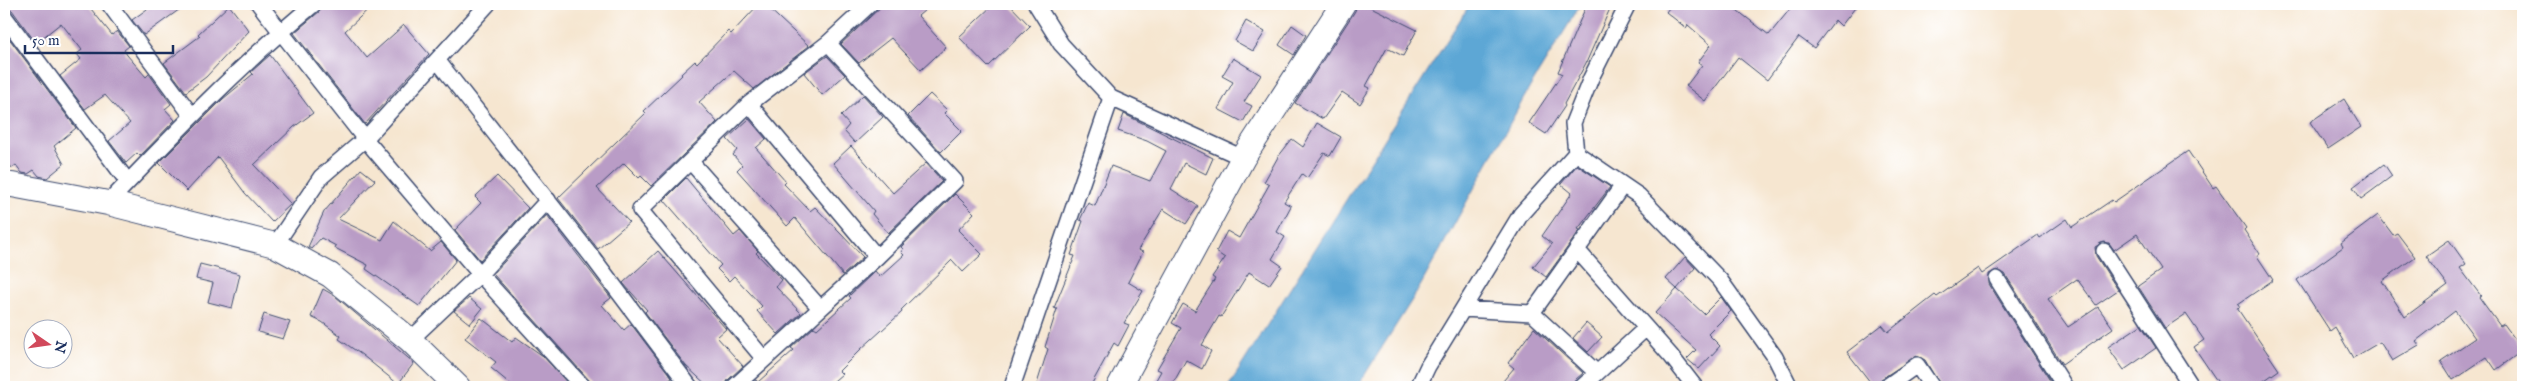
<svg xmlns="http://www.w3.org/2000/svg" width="2527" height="391" font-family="'IM FELL English',serif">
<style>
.water{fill:#5da7d5;stroke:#3c6b9a}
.building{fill:#b99cc6}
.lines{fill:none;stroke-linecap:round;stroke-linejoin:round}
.street-casing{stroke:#3c4a6f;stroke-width:18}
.primary-casing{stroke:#3c4a6f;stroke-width:26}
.street{stroke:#fff;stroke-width:15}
.primary{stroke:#fff;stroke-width:24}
</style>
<rect width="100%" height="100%" fill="#fff"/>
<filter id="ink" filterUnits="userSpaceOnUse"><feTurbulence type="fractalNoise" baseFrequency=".02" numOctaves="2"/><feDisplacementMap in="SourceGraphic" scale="10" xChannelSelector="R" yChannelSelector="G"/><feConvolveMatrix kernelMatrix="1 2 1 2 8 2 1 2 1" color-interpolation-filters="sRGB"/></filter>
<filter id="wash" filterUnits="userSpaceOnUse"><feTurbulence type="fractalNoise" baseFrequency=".0096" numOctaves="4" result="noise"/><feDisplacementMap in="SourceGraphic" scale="20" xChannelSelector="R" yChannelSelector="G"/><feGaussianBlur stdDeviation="1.12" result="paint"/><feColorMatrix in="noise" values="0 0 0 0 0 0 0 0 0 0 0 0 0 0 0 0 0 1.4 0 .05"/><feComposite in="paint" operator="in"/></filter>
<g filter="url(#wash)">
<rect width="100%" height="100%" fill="#f6e6d0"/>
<path class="water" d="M1470 4H1581L1530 87 1417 292 1357 387H1228Z"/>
<g id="blocks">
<path class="building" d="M4 4H87L112 35 117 31 129 46 124 50 127 55 146 77 149 74 171 104 165 109 175 120 140 156 137 153 126 163 109 141 130 123 105 95 85 109 60 76 81 59 77 54 82 50 61 23 36 43 12 10 4 7Z
M154 4H187L144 35 132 20Z
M324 4H374L345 31 367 58 404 25 429 54 365 124 294 33 320 11Z
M759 4H764L809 46 754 89 734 71 699 102 717 122 651 186 641 176 639 178 624 163 597 188 629 222 598 249 558 198 646 113 644 111 682 75 681 74 695 61 697 63 728 31 731 34Z
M884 4H932L918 16 946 47 921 70 891 38 859 63 841 44Z
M994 4H1009L1030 26 988 67 959 37Z
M1357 4H1365L1417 30 1403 56 1387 48 1366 86 1370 88 1360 104 1342 92 1323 119 1295 103 1355 11Z
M1587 4H1612L1586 63 1564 104 1565 106 1546 134 1529 123 1562 74 1558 72Z
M1672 4H1729L1769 35 1794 4H1858L1841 26 1835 20 1814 48 1799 37 1767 80 1738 57 1705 101 1686 86 1702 65 1698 62 1711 45 1688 25 1686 28 1666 12Z
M229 5 249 31 206 77 186 92 164 63 200 36 198 34Z
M1246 21 1265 32 1253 51 1235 41Z
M1292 25 1306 35 1294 55 1279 45Z
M5 33 76 128 54 146 64 164 47 178 39 176 34 170 28 174 22 173 16 165 12 168 4 157Z
M270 55 313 113 294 127 254 165 291 204 272 222 245 193 218 157 187 191 159 163 223 99 253 74 251 72Z
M827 56 845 75 822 95 804 73Z
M1233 58 1261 75 1244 102 1252 106 1243 122 1218 109 1233 82 1222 76Z
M930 94 947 110 944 113 962 131 941 152 908 116Z
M863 95 883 117 855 143 844 131 849 125 841 116Z
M2344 99 2361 127 2328 149 2310 122Z
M1124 114 1213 158 1206 174 1184 163 1171 189 1198 206 1186 224 1163 209 1138 250 1143 252 1128 282 1143 291 1124 323 1129 325 1118 346 1114 343 1090 387H1036L1048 349 1045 347 1057 309 1054 308 1075 256 1071 255 1083 221 1080 220 1088 203 1095 206 1111 166 1150 181 1166 151 1147 141 1118 131Z
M749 119 766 139 756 148 786 182 784 184 810 211 815 207 863 257 843 275 795 218 787 226 737 170 742 165 733 155 737 150 727 139Z
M1317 123 1341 137 1330 156 1324 153 1307 178 1302 174 1284 202 1291 206 1277 232 1285 237 1272 259 1282 266 1269 285 1249 272 1221 317 1219 316 1202 345 1211 351 1202 369 1186 360 1171 387H1152L1161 371 1157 369 1181 328 1172 323 1183 304 1195 311 1215 279 1212 277 1225 258 1216 252 1227 231 1239 238 1269 185 1264 182 1278 157 1292 139 1303 147Z
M851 146 893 193 926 163 942 181 888 233 872 214 874 211 833 163Z
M2188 151 2213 188 2216 186 2246 228 2244 230 2260 254 2257 256 2273 280 2238 304 2240 307 2237 308 2279 370 2255 387H2221L2194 347 2204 340 2186 314 2165 328 2138 286 2161 270 2137 234 2114 250 2109 243 2104 242 2095 247 2096 256 2118 290 2096 305 2077 279 2048 299 2068 327 2098 307 2113 328 2062 364 2005 274 1997 270 1989 274V284L2054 387H1941L1925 360 1917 356 1881 379 1877 387H1874L1847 352 1882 325 1888 332 1935 295 1937 297 1978 268 1982 274 2038 235 2040 238 2067 219 2072 227 2112 200 2114 202Z
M2384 164 2392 176 2361 199 2353 187Z
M1577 165 1610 187 1578 229 1580 230 1546 277 1533 267 1552 244 1542 236 1572 193 1561 184Z
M361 169 375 180 338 219 382 240 394 221 430 251 441 242 456 260 419 306 366 269 368 265 335 248 336 246 321 238 311 249 308 247 324 212Z
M497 176 528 208 480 260 455 230 481 203 475 197Z
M686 178 734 236 740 231 758 251 756 253 782 280 776 287 801 313 778 334 757 311 762 306 734 276 729 281 717 269 721 265 664 200Z
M955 194 974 213 958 230 982 254 963 272 952 260 901 310 902 312 861 349 839 371 842 374 827 387H748L756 380 758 382 794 350 791 348 814 327 817 329 851 298 849 296 875 271 880 277 904 255 901 252 903 249 901 247Z
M547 215 611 298 602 305 624 330 631 324 672 378 660 387H592L590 381 493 274Z
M2378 215 2393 235 2397 233 2415 257 2382 281 2405 317 2448 285 2426 256 2449 240 2466 264 2460 268 2481 296 2479 297 2500 326 2504 324 2523 350 2496 370 2487 357 2453 380 2441 361 2475 338 2455 311 2416 341 2419 345 2392 361 2380 342 2353 358 2335 327 2330 331 2297 280 2343 247 2341 243Z
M658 251 726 329 717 337 743 366 728 380 725 387H709L686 366 645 312 647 310 623 283Z
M1685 257 1695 268 1677 289 1666 279Z
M200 264 240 274 232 308 208 302 213 283 196 279Z
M323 289 335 296 414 363 398 384 362 355 339 339 341 336 322 322 311 317Z
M1677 289 1704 314 1721 297 1731 311 1708 334 1720 346 1699 369 1687 359 1696 350 1655 313Z
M469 298 482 309 470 324 454 311Z
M264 314 290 322 283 339 258 332Z
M481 318 512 342 516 337 543 356 571 387H514L491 368 496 362 465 338Z
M1586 323 1602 337 1588 352 1573 338Z
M2141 325 2156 348 2124 370 2108 347Z
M1534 328 1583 373 1575 380 1573 387H1498L1514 368 1508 363Z"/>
</g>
</g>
<g filter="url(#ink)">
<use href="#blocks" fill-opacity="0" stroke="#3c4a6f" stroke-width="1"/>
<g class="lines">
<defs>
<path id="street" d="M109 4 192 116
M259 4 365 139 480 274 583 387
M1036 4 1061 44 1111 98 1243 158
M4 16 128 182
M437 60 593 258 690 387
M749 104 877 257
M1576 153 1639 196 1720 280 1775 357 1790 387
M691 162 820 308
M108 203C174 134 240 65 314 4
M275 245 321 177 365 139 488 4
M1578 251 1671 356 1695 387
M2104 251 2192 387
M1997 279 2065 387
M1463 309 1532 313
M410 340 480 274 548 200
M764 359 640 210 749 104 828 43 870 4
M1597 373 1532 313 1623 185
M734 387 877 257 955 181 828 43
M1012 387 1111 98
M1418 387 1428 366 1521 214 1576 153 1573 123 1591 78 1628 4
M1582 387 1646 328
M1886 387 1917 365 1932 387"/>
<path id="primary" d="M4 185H12L108 203 275 245 330 275 410 340 458 387
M1119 387 1243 158 1343 4"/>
</defs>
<use href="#street" class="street-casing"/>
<use href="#primary" class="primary-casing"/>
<use href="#street" class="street"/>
<use href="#primary" class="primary"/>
</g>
</g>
<rect width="2527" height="391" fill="none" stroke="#fff" stroke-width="20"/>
<g transform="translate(48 344) rotate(103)"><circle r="24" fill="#ffffff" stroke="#a4acbf"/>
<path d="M0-4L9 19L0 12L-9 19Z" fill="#d1495b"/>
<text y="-8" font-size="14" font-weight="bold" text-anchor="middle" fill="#1b2f5e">N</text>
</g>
<path d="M25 45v8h148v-8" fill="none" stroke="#1b2f5e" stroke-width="2.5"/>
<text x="32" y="45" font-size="15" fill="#1b2f5e" stroke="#ffffff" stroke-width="4" paint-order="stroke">50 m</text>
</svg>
